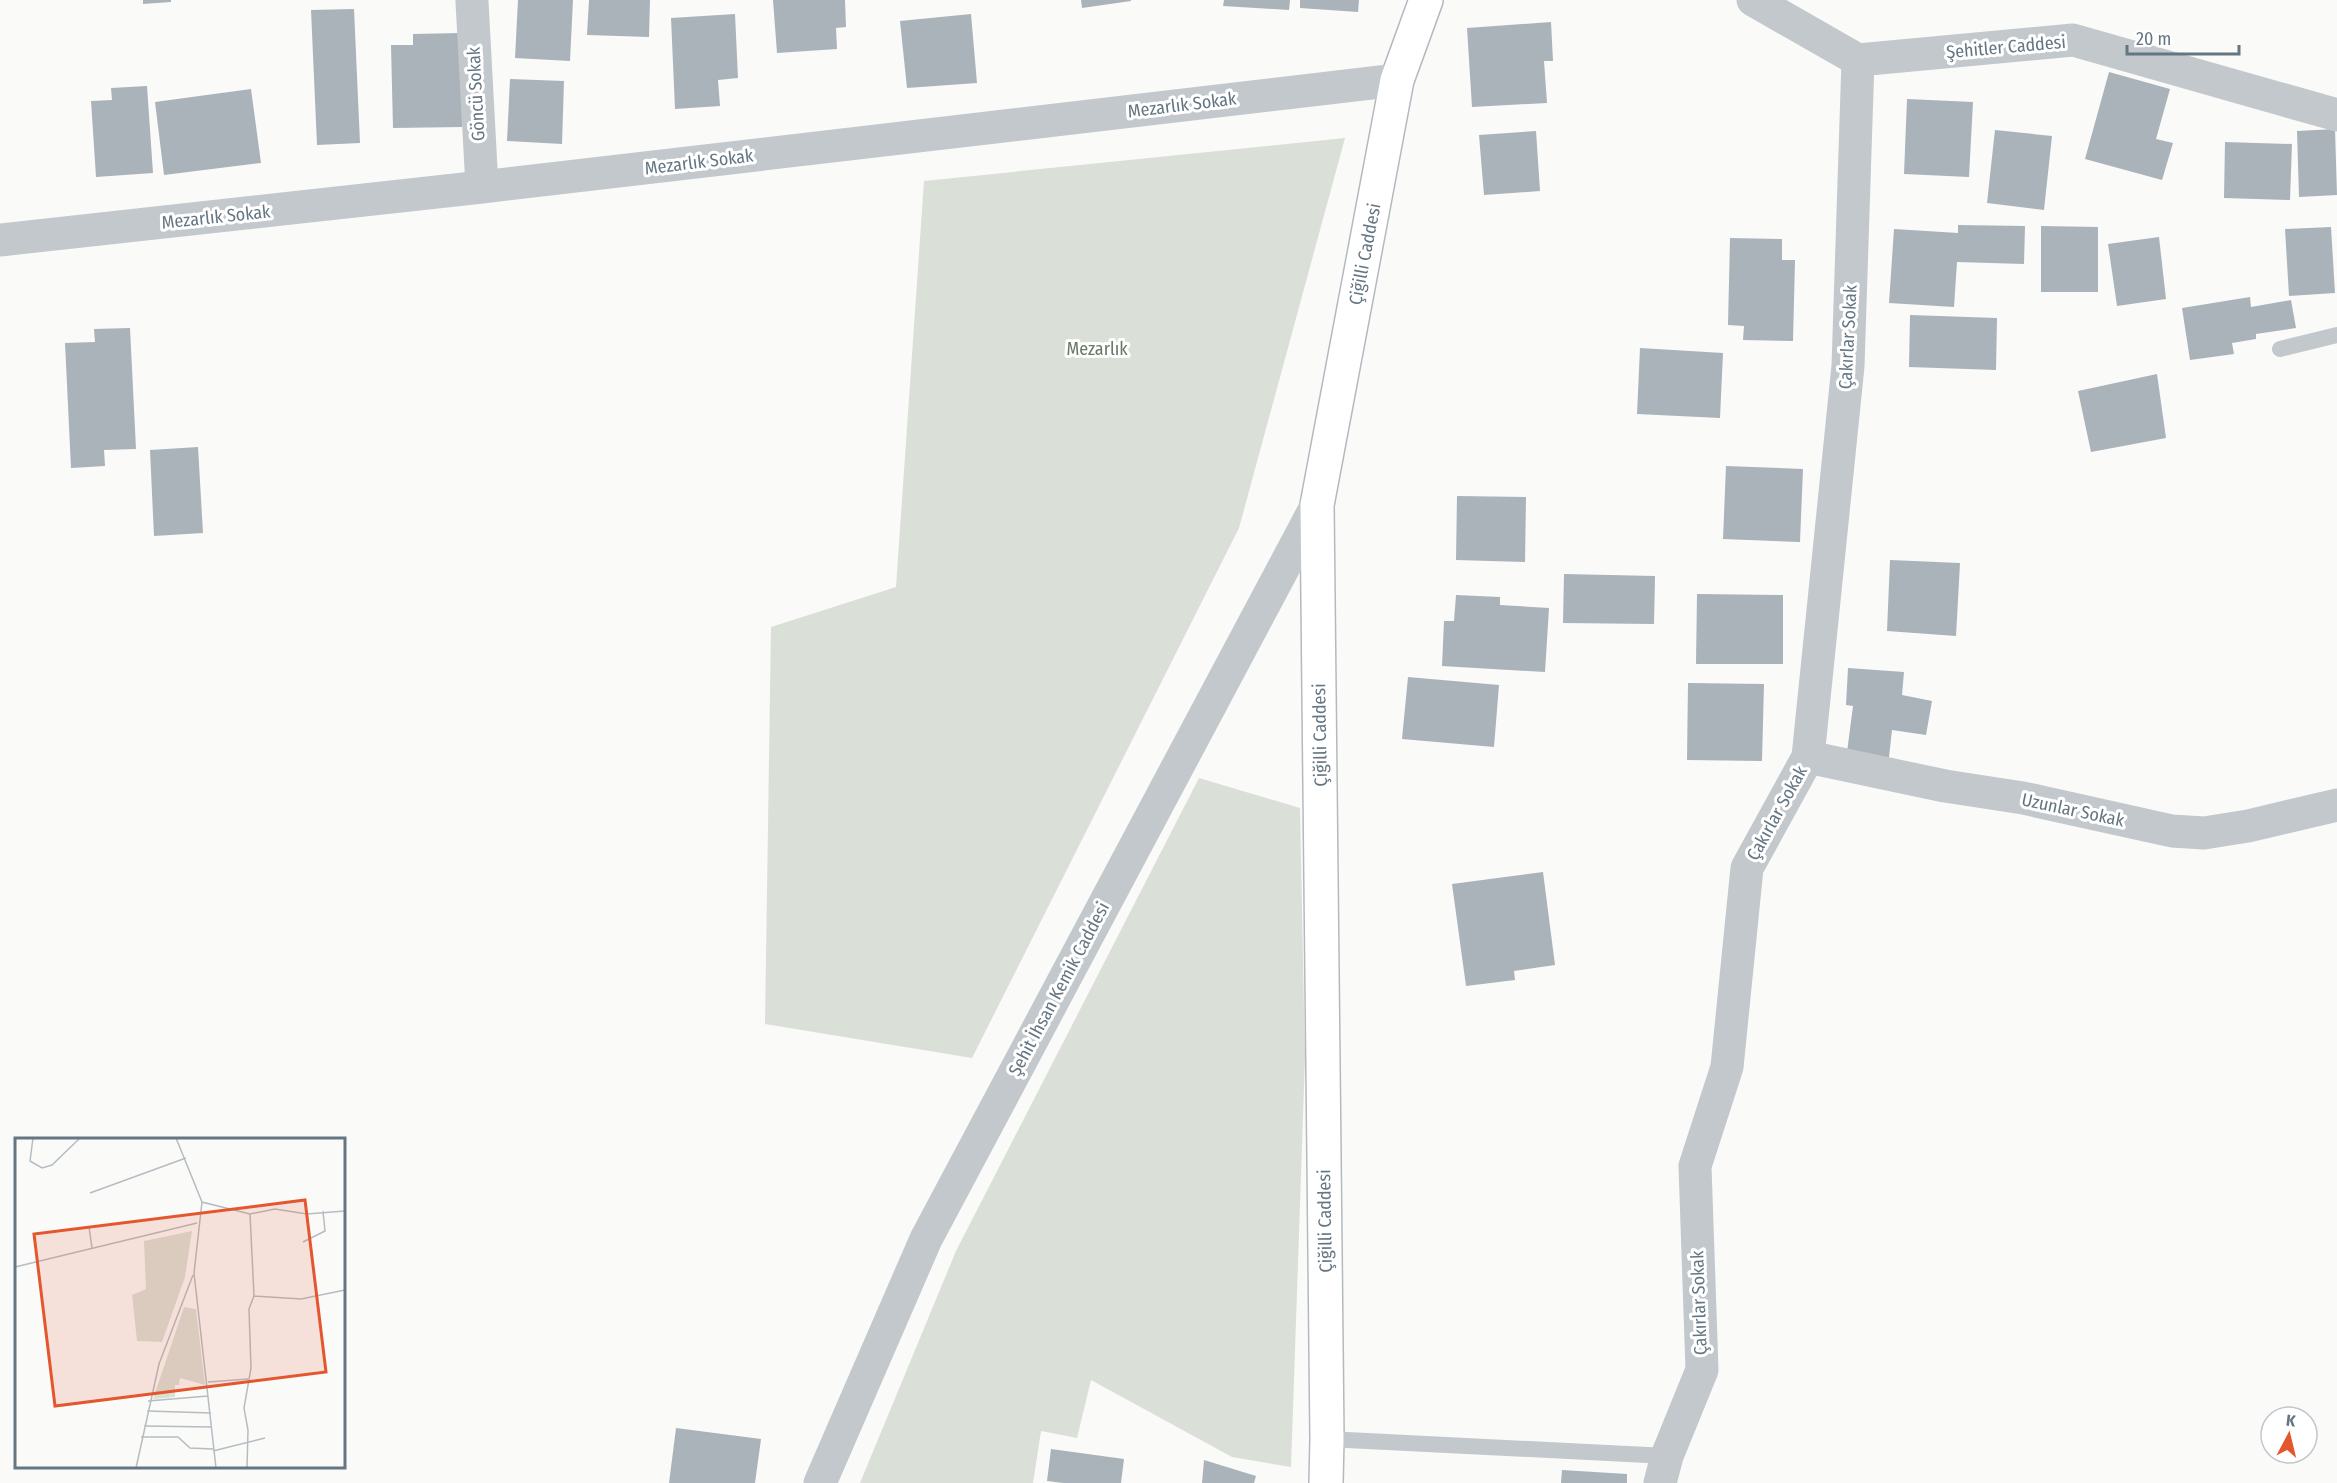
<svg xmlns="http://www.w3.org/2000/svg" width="2337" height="1483" font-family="'Fira Sans Condensed',sans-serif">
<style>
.green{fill:#dadfd7}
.building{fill:#aab3b9}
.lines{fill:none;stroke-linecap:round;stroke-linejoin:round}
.secondary-casing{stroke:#b3babf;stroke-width:36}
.service{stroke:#c3c8cc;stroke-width:16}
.minor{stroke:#c3c8cc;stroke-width:33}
.tertiary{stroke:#c3c8cc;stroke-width:33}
.secondary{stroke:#fff;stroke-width:33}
.labels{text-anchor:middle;stroke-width:6;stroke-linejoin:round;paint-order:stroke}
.street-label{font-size:18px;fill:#657683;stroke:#fff}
.park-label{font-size:18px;fill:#687a64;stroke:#fff}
.inset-road{fill:none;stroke:#b5bdc2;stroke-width:1.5}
.view{fill:#e4572e;fill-opacity:0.15;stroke:#e4572e;stroke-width:3}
.inset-edge{fill:none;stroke:#657683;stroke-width:3}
</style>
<rect width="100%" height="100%" fill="#fafaf8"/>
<path class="green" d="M1345 138 1239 528 972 1058 765 1024 771 627 896 587 924 181Z
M1199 778 1300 808 1305 1058 1291 1467 1232 1457 1091 1380 1077 1438 1041 1431 1033 1483H860L956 1251Z"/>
<path class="building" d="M143 0H171V2L143 4Z
M518 0H573L570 61 515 58Z
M589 0H650L649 37 587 35Z
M773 0H845L846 27 836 28 837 49 777 53Z
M1081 0H1131V1L1082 8Z
M1224 0H1290L1289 10 1223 6Z
M1300 0H1359L1358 12 1300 8Z
M354 9 360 143 317 145 311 10Z
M735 14 738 78 718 80 720 106 675 109 671 18Z
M971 14 977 83 907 88 900 21Z
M1551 22 1553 61H1544L1547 103 1472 107 1467 28Z
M461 33 462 127 393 128 391 45H413V34Z
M2109 72 2170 89 2156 139 2173 143 2162 180 2085 159Z
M510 79 564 81 562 144 507 141Z
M147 86 153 173 96 177 91 101 112 100 111 88Z
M251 89 261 163 164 175 155 102Z
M1907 99 1973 102 1969 177 1904 174Z
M2335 129 2337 195 2299 197 2297 131Z
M1995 130 2052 136 2044 210 1987 203Z
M1536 131 1540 191 1484 195 1479 135Z
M2225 142 2292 144 2290 200 2224 198Z
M1958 225 2025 226 2024 264 1957 262 1954 307 1889 303 1894 229 1958 233Z
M2041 226 2098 227V292H2041Z
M2331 227 2335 293 2289 296 2285 229Z
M2159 237 2166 299 2117 306 2108 244Z
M1730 238 1782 239V260H1795L1793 341 1743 340 1744 326 1728 325Z
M2250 297 2251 307 2291 300 2296 328 2256 334V339L2232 343 2234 354 2190 360 2182 308Z
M1910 315 1997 318 1996 370 1909 367Z
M130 328 136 449 104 450 105 466 71 468 65 343 95 342 94 329Z
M1640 348 1723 353 1720 418 1637 414Z
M2157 374 2166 438 2091 452 2078 391Z
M198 447 203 533 154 536 150 450Z
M1726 466 1803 469 1800 542 1723 539Z
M1457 496 1526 497 1525 562 1456 560Z
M1890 560 1960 563 1956 636 1887 631Z
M1564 574 1655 576 1654 624 1563 623Z
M1697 594 1783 595V664H1696Z
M1456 595 1500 597V605L1549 608 1545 672 1442 666 1444 621H1454Z
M1848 668 1904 672 1902 695 1932 701 1926 735 1892 730 1888 766 1846 760 1853 706 1846 705Z
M1408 677 1499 685 1494 747 1402 739Z
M1688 683 1764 684 1762 761 1687 760Z
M1543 872 1555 965 1514 971 1515 980 1466 986 1452 884Z
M676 1428 761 1439 755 1483H669Z
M1051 1449 1124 1459 1121 1483H1063L1047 1481Z
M1204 1460 1256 1476 1254 1483H1202Z
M1562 1470 1627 1474V1483H1561Z"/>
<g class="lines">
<defs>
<path id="secondary" d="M1326 1483 1327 1439 1317 505 1397 80 1426 0"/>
</defs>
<use href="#secondary" class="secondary-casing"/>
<path class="service" d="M2280 349 2337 335
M1327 1439 1667 1456"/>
<path class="minor" d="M472 2 482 187
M0 240 482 187 1397 80
M1808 757 1945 786 2023 798 2172 831 2204 833 2248 826 2337 805
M1660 1483 1667 1456 1702 1370 1695 1166 1727 1067 1747 868 1808 757 1848 366 1858 60"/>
<path class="tertiary" d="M1753 0 1858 60 2073 40 2337 115
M820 1483 926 1239 1317 505"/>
<use href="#secondary" class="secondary"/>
</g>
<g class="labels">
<g class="street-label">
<text transform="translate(2006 47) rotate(-5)" y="6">Şehitler Caddesi</text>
<text transform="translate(476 94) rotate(-93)" y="6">Göncü Sokak</text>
<text transform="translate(1182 105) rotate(-7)" y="6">Mezarlık Sokak</text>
<text transform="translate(699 162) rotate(-7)" y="6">Mezarlık Sokak</text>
<text transform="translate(216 217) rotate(-6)" y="6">Mezarlık Sokak</text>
<text transform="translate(1365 254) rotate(-79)" y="6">Çiğilli Caddesi</text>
<text transform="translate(1848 337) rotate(-87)" y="6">Çakırlar Sokak</text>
<text transform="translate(1320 735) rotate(-91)" y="6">Çiğilli Caddesi</text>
<text transform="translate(2073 810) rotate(12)" y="6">Uzunlar Sokak</text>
<text transform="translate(1777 813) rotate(-61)" y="6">Çakırlar Sokak</text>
<text transform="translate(1059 989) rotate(-62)" y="6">Şehit İhsan Kemik Caddesi</text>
<text transform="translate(1325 1221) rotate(-91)" y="6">Çiğilli Caddesi</text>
<text transform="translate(1699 1303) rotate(-92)" y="6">Çakırlar Sokak</text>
</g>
<g class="park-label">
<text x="1097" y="355">Mezarlık</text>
</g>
</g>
<g transform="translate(15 1138)">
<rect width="330" height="330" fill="#fafaf8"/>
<path d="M177 93 170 139 147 204 122 203 117 157 131 151 129 103ZM169 169 181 171 190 247 165 240 164 247H160V259L138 261Z" fill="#dadfd7"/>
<path class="inset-road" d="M18 0 15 23 27 30 37 27 65 0M161 0 187 64 235 76 260 71 292 76 330 73M75 55 171 20M187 64 179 135 201 330M74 89 77 110M288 104 310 93 308 73M0 129 182 85M239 158 286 161 330 152M193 244 233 241M133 263 193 258M132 273 196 275M129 288 197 289M126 299H163L175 310 198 311M198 313 250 300M121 330 144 226 178 137M232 330 233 292 229 270 236 230 234 171 239 158 235 76"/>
<path class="view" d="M290 62 311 234 40 268 19 96Z"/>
<rect width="330" height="330" class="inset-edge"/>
</g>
<g transform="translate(2289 1435) rotate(7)"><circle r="28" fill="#ffffff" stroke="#c1c8cd" stroke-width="1.5"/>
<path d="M0-4.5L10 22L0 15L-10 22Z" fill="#e4572e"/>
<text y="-9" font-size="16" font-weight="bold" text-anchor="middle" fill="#657683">K</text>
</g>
<path d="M2127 45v9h112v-9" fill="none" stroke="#657683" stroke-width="3"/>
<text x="2136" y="45" font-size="18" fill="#657683" stroke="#ffffff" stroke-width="4.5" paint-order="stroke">20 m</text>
</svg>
